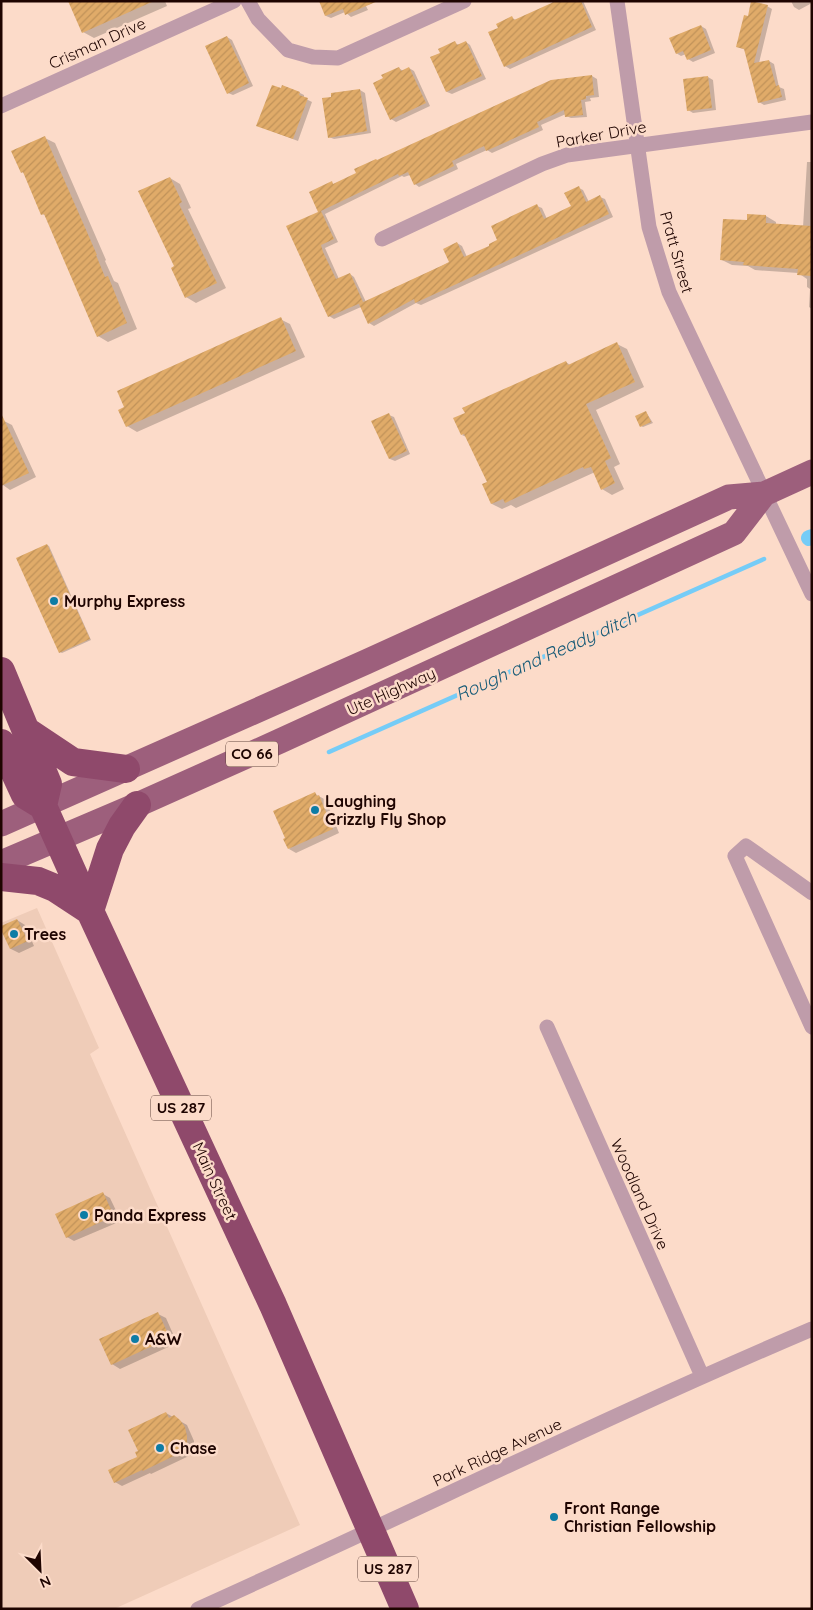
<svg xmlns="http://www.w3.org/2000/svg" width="813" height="1610" font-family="Quicksand,sans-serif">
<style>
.built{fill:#efccb8}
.shadow{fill:#0003}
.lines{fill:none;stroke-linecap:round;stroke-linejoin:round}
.stream{stroke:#75ccf7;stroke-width:4.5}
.canal{stroke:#75ccf7;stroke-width:16}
.building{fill:url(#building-hatch)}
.street{stroke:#bf9caa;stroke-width:15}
.primary{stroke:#9d5f7c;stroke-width:25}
.highway{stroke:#8f496b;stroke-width:28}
.poi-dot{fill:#0d7ca5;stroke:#fcdbc9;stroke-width:2}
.labels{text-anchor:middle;stroke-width:5;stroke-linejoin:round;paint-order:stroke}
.shield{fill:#fcdbc9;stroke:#61443c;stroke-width:1}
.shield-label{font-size:15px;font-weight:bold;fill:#1e0400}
.street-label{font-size:16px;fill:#1e0400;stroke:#fcdbc9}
.poi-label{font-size:16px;font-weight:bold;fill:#1e0400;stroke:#fcdbc9;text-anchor:start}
.water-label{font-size:18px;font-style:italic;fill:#165a77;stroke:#fcdbc9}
</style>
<defs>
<pattern id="building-hatch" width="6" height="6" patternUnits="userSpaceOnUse" patternTransform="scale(1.25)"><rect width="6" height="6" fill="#e0ab69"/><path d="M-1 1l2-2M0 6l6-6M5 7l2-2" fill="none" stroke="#c09259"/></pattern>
</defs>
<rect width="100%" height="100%" fill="#fcdbc9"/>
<path class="built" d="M37 908 99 1048 90 1054 300 1525 114 1609H1V923Z"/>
<path class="shadow" d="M70 1H165L167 6 94 38 83 32Z
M320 1 365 4 368 10 351 17 345 12 331 18 326 16Z
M551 1H583L596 30 510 69 505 66 499 28 512 18 516 20 553 4Z
M791 1H812V3L799 10 794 7Z
M767 6 772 9 759 63 769 61 774 64 779 87 784 89 786 100 764 105 759 102 746 50 737 47Z
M701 26 706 29 715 53 693 62 688 59 686 54 681 56 676 53Z
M227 37 232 40 253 86 233 95 228 93Z
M466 42 470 45 486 79 452 94 447 92 432 57 441 53 455 43 459 45Z
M399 68 403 71 409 68 414 71 430 106 396 122 391 119Z
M592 76 597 79 599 97 590 98 591 101 585 102 587 117 571 118 566 116V114L541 125 543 130 492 153 487 150 456 164 458 169 419 187 415 184 410 175 404 177 402 176 325 214 338 242 325 248 339 279 350 274 354 277 366 302 450 262 457 243 462 246 467 257 491 246 537 206 542 208 547 219 572 207 579 188 583 190 589 202 600 197 605 199 613 217 421 305 416 303 374 326 369 323 361 307 334 319 329 316 288 227 320 212 332 183 335 185 358 174 378 161Z
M708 77 713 80 716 110 693 113 688 110Z
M283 86 300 93 304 95V98L312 102 298 141 258 126Z
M360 90 365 93 371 133 334 139 329 137Z
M45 138 55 143 106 260 105 261 114 281 118 283 137 329 108 342 98 336 47 216 42 214 25 174 22 172Z
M807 162H812V309L809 307 810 289 807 287V279L798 273 755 270 748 266 732 265 722 260 748 222 766 216 776 222V225L803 227Z
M170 178 180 184 191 208 188 209 226 288 196 303 186 297 175 267Z
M280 319 290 324 305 357 137 432 127 426Z
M617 344 627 349 644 387 596 410 620 464 614 467 624 489 612 495 602 489 596 474 593 473 516 508 511 505 502 509 492 504 484 485 488 483 468 438 462 435 566 362 570 365Z
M646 412 653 423 643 427 641 426Z
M389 415 394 417 410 454 395 461 390 459Z
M4 421 12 425 36 477 10 490 3 485 1 482Z
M47 545 49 546 91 640 62 653 60 652Z
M315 794 326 800 339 833 296 853 289 849Z
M17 920 25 925 34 946 19 953 11 949 1 928Z
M103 1194 110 1198 121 1221 74 1241 67 1237Z
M158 1314 166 1318 177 1343 120 1369 112 1364Z
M166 1413 187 1425 194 1441V1447L189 1450 191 1455 151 1474 150 1473 122 1486 115 1482 138 1457Z"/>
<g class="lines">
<path class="stream" d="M329 752 764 559"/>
<path class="canal" d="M809 538 812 537"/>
</g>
<path class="building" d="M68 1H154L82 33Z
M319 1H378L345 15 343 9 325 16Z
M556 1H581L592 27 504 67 488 32 498 28 496 24 512 16 514 20Z
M751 1 768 5 754 63 769 60 776 86 779 85 782 97 758 103 744 49 736 47 744 15 748 16Z
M701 25 711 50 687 60 683 51 676 54 669 38Z
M227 36 249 83 227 94 205 46Z
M455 41 457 45 466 41 482 76 446 92 430 57 440 53 438 49Z
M399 67 401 71 409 67 426 103 390 120 373 83 383 78 381 75Z
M592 75 594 95 586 96V99L581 100 583 115 565 117 564 110 537 122 539 127 486 151 484 146 452 161 454 166 414 185 408 172 399 176 398 174 321 211 334 239 321 245 323 252 336 279 350 273 363 302 328 317 286 226 318 212 309 192 332 181 333 184 356 173 354 169 376 159 377 160 551 80Z
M708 76 712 108 687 111 683 79Z
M272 85 281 88 282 85 300 92 299 95 308 98 293 139 256 126Z
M360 89 367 131 328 138 322 98 331 97V93Z
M45 136 97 255H96L105 277 108 276 127 323 97 337 44 214 41 215 23 172 21 173 11 151Z
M170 177 182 202 179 204 217 283 185 298 171 268 174 266 138 191Z
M579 186 586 202 600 195 609 214 415 303 414 299 368 324 359 304 441 266 449 262 443 249 457 242 464 257 489 246V244L497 240 491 226 516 214 537 204 544 219 571 206 564 193Z
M747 214 766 215V223L812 226V276L797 275 798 269 743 265 744 262 720 260 723 219 747 220Z
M281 317 296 351 126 427 118 410 124 407 117 391Z
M617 342 635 382 586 404 611 458 605 461 615 483 601 490 591 467 584 469 583 467 505 503 503 499 491 504 482 484 487 482 464 434 461 435 453 418 465 413 462 408 566 361 568 365Z
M646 411 651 422 640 427 635 416Z
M1 413 29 473 1 486Z
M389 413 407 451 389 459 371 421Z
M47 544 90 639 59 653 16 558Z
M315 792 317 796 319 795 333 829 288 849 283 839 285 838 273 811Z
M17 919 28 941 10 949 1 930V926Z
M103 1192 114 1216 66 1238 55 1214Z
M158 1312 170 1338 111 1365 99 1339Z
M166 1412 169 1418 174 1415 180 1420 185 1427 187 1436V1444L182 1445 184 1451 143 1471 142 1470 114 1483 108 1470 137 1457 135 1452 138 1451 128 1430Z"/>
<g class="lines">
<path class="street" d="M248 1 258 19 288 50 313 57 338 58 464 1
M617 1 649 227 669 292 812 594
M1 106 234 1
M382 239 542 164 567 155 812 122
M812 893 746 846 735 856 812 1027
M547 1027 702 1376
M198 1609C403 1517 605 1417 812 1329"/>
<path class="primary" d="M1 824 366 662 729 497 764 494 812 472
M1 863 137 805 280 741 734 533 764 494"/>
<path class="highway" d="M1 671 48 784 43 806
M28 732 73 762 126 769
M1 743 25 795 43 806 90 911 273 1305 405 1609
M1 877 38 881 55 888 90 911
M90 911 110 849 122 826 137 805"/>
</g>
<g class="poi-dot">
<circle cx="54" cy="601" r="5"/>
<circle cx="315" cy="810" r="5"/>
<circle cx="14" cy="934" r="5"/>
<circle cx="84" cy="1215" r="5"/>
<circle cx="135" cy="1339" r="5"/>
<circle cx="160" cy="1448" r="5"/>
<circle cx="554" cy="1517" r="5"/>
</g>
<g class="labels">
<g class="shield">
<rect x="226" y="741.5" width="52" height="25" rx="4"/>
<rect x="151" y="1095.5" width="60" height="25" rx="4"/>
<rect x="358" y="1556.5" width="60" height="25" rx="4"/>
</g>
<g class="shield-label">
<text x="252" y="759">CO 66</text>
<text x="181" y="1113">US 287</text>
<text x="388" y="1574">US 287</text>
</g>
<g class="street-label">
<text transform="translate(97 43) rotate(-24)" y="6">Crisman Drive</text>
<text transform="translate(601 134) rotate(-10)" y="6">Parker Drive</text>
<text transform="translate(677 252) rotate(74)" y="6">Pratt Street</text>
<text transform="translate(391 691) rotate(-24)" y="6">Ute Highway</text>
<text transform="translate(215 1181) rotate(65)" y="6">Main Street</text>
<text transform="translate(640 1194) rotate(66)" y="6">Woodland Drive</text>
<text transform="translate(497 1452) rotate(-25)" y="6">Park Ridge Avenue</text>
</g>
<g class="poi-label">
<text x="64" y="607">Murphy Express</text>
<text x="325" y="807">Laughing<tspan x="325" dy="18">Grizzly Fly Shop</tspan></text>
<text x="24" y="940">Trees</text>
<text x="94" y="1221">Panda Express</text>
<text x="145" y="1345">A&amp;W</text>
<text x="170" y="1454">Chase</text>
<text x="564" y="1514">Front Range<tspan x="564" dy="18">Christian Fellowship</tspan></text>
</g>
<g class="water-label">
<text transform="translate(546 656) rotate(-24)" y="6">Rough and Ready ditch</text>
</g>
</g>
<rect width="813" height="1610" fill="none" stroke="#1e0400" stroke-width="5"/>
<g transform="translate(40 1570) rotate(156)" stroke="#fcdbc9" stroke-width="4" paint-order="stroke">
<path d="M0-4L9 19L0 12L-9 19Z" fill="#1e0400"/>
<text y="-8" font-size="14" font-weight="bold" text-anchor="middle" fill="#1e0400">N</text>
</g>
</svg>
